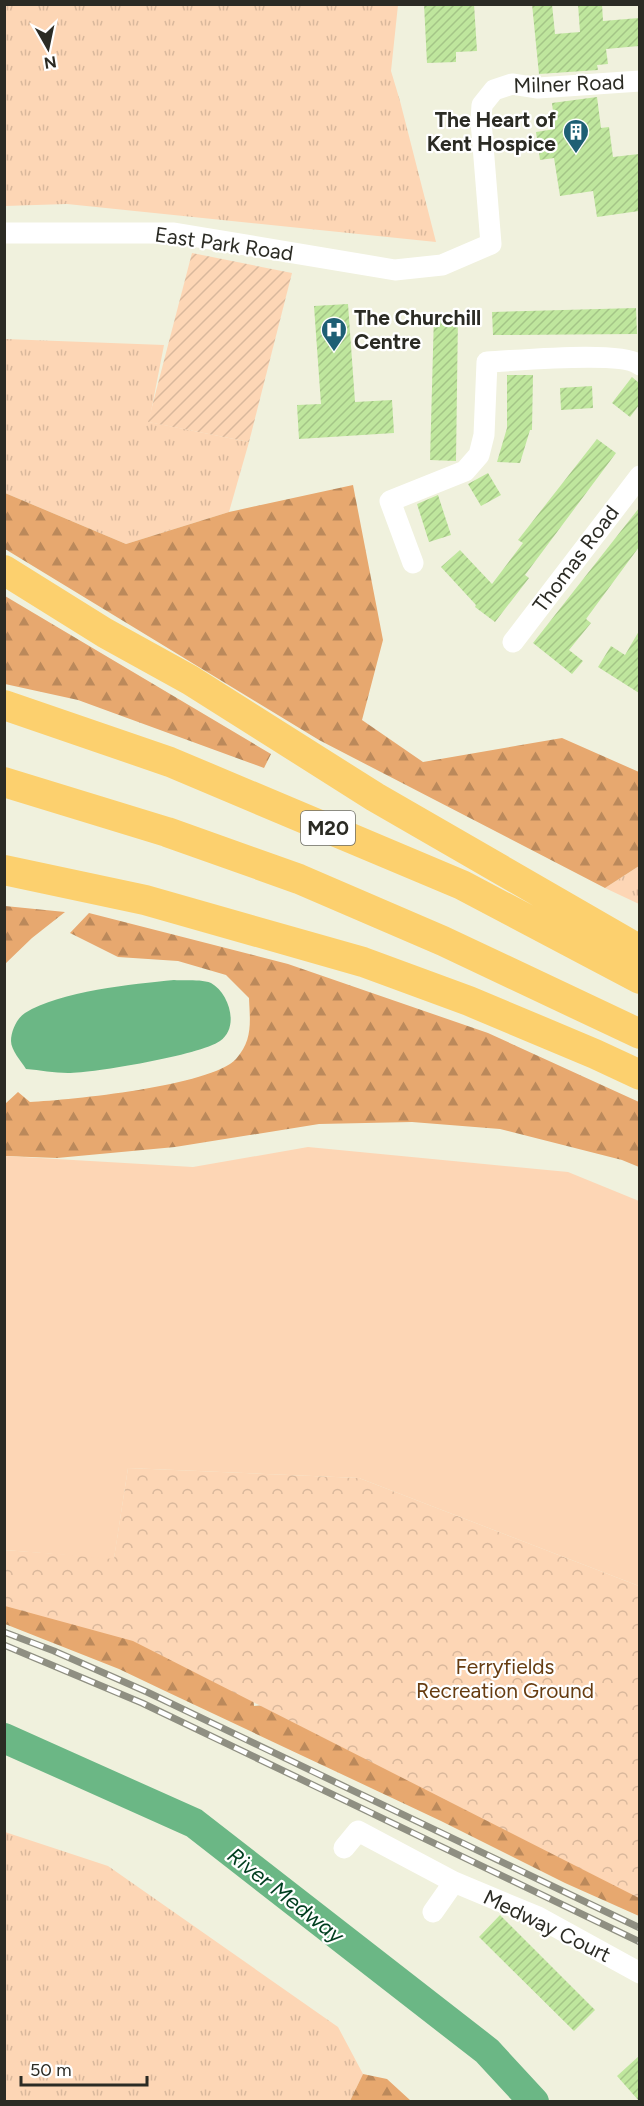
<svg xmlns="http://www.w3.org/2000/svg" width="644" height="2106" font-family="Figtree,sans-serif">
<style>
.grass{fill:url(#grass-tufts)}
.forest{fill:url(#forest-firs)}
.park{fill:url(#park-crowns)}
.garden{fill:url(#garden-furrows)}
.pitch{fill:#fdd6b5}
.water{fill:#6bb785}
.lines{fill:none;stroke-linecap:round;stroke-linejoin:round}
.river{stroke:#6bb785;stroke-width:30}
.building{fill:url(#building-hatch)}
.minor{stroke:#fff;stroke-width:21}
.highway{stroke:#fcd06e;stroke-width:30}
.rail-casing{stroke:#8f8f82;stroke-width:7}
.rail{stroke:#fff;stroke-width:4.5;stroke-dasharray:14;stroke-linecap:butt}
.labels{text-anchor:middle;stroke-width:4.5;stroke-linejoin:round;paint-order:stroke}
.shield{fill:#fff;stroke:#6b6b66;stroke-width:1.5}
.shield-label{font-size:20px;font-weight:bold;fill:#2b2b24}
.street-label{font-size:21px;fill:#2b2b24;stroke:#fff}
.poi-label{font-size:21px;font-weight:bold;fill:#2b2b24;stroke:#fff;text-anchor:end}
.park-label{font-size:21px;fill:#663c11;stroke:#fff}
.water-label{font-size:22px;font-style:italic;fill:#003e1f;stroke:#fff}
</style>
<defs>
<pattern id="grass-tufts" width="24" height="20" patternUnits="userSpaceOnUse" patternTransform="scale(1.5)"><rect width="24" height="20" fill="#fdd6b5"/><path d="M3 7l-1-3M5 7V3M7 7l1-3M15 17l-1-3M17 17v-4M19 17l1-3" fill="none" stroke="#d9b89c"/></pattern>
<pattern id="forest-firs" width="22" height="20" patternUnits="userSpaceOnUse" patternTransform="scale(1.5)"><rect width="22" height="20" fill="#e7a86f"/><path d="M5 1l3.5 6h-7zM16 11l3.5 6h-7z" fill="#bb895b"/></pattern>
<pattern id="park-crowns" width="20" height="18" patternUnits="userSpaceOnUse" patternTransform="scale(1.5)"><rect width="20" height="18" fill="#fdd6b5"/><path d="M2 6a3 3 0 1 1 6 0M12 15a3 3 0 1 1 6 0" fill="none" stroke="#d9b89c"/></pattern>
<pattern id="garden-furrows" width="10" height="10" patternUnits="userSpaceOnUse" patternTransform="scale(1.5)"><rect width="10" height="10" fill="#fdd6b5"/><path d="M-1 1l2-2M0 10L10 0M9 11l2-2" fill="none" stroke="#d9b89c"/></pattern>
<pattern id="building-hatch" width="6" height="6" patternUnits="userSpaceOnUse" patternTransform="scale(1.5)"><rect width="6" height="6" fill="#bfe69d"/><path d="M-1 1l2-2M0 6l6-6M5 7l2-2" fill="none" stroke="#a4c587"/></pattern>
</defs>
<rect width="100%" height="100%" fill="#f0f1dd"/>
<path class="grass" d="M4 5H398L391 71 400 101 436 242 67 204 5 206Z
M5 339 164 345 149 422 249 442 229 512 126 544 5 493Z
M639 866V904L605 888Z
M5 1832 108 1866 338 2027 363 2074 350 2101 5 2102Z"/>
<path class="forest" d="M353 485 383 640 362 720 423 762 562 738 639 772V866L605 888 319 740 5 549V493L126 544 229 512Z
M5 596 271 754 264 768 78 700 5 684Z
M5 906 65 912 32 938 5 964Z
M89 913 288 964 488 1033 639 1102V1167L622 1160 500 1129 412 1122 319 1124 175 1147 57 1158 5 1156V1104L18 1092 30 1102C70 1100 211 1086 236 1059 253 1040 250 1022 249 998L226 975 178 961 118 957 70 933Z
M4 1584 252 1687 254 1706 278 1704 639 1844V1916L565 1883 441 1821 163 1690 119 1669 5 1624Z
M363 2074 387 2079 411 2101H350Z"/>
<path class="park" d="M128 1468 359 1478 639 1586V1898L133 1641 5 1606 4 1550 114 1558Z"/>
<path class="garden" d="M192 253 292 273 249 442 148 422Z"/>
<path class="pitch" d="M308 1147 568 1172 639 1201V1586L359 1478 128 1468 114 1559 5 1550V1156L193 1167Z"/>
<path class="water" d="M174 980C185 981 201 979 211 983 229 993 240 1027 220 1041 200 1055 94 1073 68 1073 54 1073 40 1070 26 1069 21 1061 11 1050 11 1041 11 1031 17 1018 25 1013 60 991 133 984 174 980Z"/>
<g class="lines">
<path class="river" d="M4 1738 194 1823 487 2051 534 2102"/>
</g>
<path class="building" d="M424 4H474L477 51 456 52V62L427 63Z
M532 4H552L555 34 580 32 578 4H602L603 21 639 18V46L606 49 608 64 597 65 598 70 539 74Z
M597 97 601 128 609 127 613 157 639 154V211L597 217 593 191 560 196 554 158 540 160 536 132 555 129 552 103Z
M348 304 355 402 392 400 394 433 299 439 297 405 321 404 314 306Z
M636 308 637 334 493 335 492 312Z
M434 314H458L456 461 430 460Z
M507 375H533L532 430H530L520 463 497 462 507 428Z
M632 377 639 383V405L630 417 612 403Z
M592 386 593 408 561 410 560 388Z
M597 439 616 453 525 575 529 578 495 622 475 607 476 605 441 567 460 550 492 584 523 543 518 540Z
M488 473 501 495 481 506 468 484Z
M438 495 451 535 429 542 417 504Z
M639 508V547L586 619 591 623 569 650 583 661 572 674 533 643Z
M639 631V693L598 667 611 646 625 655Z
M500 1915 595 2010 574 2031 479 1937Z
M639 2056V2101L617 2076Z"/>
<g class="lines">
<path class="minor" d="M4 233H174L395 270 442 265 491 244 481 121 482 105 494 90 512 84 538 88 640 81
M413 563 390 501 465 471 479 455 484 435 487 362C515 361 621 350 640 365
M513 642 640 476
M344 1848 358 1831 454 1882
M433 1912 454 1882 538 1917 640 1973"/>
<path class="highway" d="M4 570 105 633 190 680 375 797 640 950
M4 705 170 762 462 885 640 979
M4 782 167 832 299 879 443 941 640 1034
M4 870 145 900 363 962 469 1001 595 1054 640 1075"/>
<defs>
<path id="rail" d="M4 1632 54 1651 147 1692 640 1928
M4 1645 142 1703 640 1942"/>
</defs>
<use href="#rail" class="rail-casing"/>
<use href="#rail" class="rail"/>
</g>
<defs>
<symbol id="building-pin" viewBox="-11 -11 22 30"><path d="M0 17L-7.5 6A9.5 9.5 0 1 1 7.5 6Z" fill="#1e5f74" stroke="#fff"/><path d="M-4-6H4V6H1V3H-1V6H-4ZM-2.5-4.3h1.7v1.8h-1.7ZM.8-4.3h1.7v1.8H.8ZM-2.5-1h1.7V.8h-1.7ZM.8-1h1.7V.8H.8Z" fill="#fff"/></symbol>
<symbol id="hospital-pin" viewBox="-11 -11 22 30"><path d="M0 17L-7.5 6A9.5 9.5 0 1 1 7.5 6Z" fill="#1e5f74" stroke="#fff"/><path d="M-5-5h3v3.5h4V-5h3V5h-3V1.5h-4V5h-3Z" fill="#fff"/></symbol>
</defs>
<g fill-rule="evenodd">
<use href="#building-pin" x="561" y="117" width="30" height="40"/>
<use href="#hospital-pin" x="319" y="315" width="30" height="40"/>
</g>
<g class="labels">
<rect class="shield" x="301" y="811" width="54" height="34" rx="4.5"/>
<g class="shield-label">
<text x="328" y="835">M20</text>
</g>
<g class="street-label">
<text transform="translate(569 84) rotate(-2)" y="7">Milner Road</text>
<text transform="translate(224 244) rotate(8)" y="7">East Park Road</text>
<text transform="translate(576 559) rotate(-53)" y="7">Thomas Road</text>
<text transform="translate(547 1926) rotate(26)" y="7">Medway Court</text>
</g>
<g class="poi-label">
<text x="556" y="127">The Heart of<tspan x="556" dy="24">Kent Hospice</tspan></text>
<text x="354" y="325" text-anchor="start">The Churchill<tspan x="354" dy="24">Centre</tspan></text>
</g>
<g class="park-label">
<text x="505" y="1674">Ferryfields<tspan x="505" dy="24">Recreation Ground</tspan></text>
</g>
<g class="water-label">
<text transform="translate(286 1895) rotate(38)" y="8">River Medway</text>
</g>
</g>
<rect width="644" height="2106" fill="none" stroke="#2b2b24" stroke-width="12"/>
<g transform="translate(48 48) rotate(171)" stroke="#ffffff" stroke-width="4.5" paint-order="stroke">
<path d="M0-4.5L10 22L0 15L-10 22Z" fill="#2b2b24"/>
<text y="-9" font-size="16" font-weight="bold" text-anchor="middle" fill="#2b2b24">N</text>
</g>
<path d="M21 2076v9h126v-9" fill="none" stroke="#2b2b24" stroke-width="3"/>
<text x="30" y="2076" font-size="18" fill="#2b2b24" stroke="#ffffff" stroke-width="4.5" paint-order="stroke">50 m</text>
</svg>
